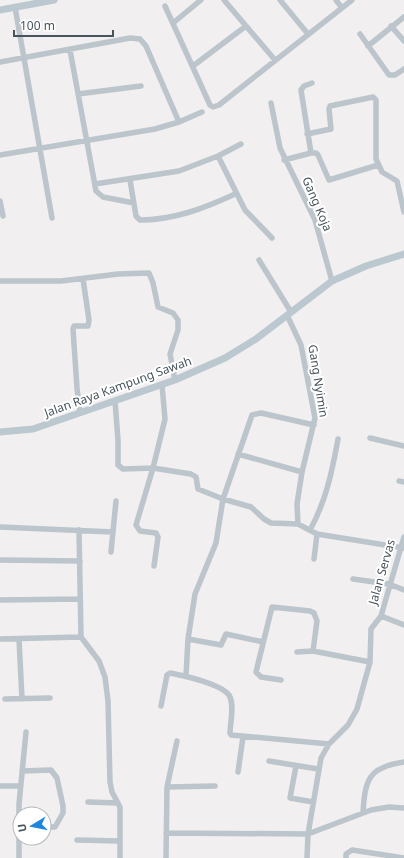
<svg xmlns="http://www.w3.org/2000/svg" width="404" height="858" font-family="'Noto Sans',sans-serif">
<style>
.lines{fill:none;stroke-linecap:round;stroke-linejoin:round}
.street{stroke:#bbc5cb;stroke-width:5.5}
.secondary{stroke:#bbc8d0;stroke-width:7}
.labels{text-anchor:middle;stroke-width:4;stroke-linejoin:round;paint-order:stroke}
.street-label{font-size:12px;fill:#47545c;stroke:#fff}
</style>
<rect width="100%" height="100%" fill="#f1efef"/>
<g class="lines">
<path class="street" d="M224 0 275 60
M280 0 308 34
M336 0 342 8
M165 6 210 105 213 107 219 105 352 0
M15 7 52 218
M173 23 201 0
M391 26 404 41
M360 34 389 75H395L404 69
M368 46 404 17
M70 50 96 191 103 197 134 203
M0 62 130 38 140 39 146 46 179 122 155 129 0 155
M193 66 246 26
M78 94 141 86
M271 103 280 148 315 220 332 281
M179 122 202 112
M307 134 331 129 329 109 330 106 373 97 376 100V159L382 172 397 181 404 212
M311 153H316L318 155 329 180 378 165
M218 156 245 210 272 238
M284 160 311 153 301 90 304 86 312 83
M130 180 136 216 140 220C174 220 205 208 235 194
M95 184 179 171 218 156 241 144
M0 201 3 216
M259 260 291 312
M0 281H61L118 274 149 273 153 283 158 307 173 313 178 320V330L170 354 175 380
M287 315 301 345 315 418 302 472 297 504 298 524
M162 385 165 419 153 468 191 474 196 477 198 489 223 499 251 507 264 519 271 523 298 524 317 534 404 548
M115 401 118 440V465L123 469 153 468 136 525 140 531 156 533 158 537 154 566
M80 413 77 388 73 329 74 326H88L89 320 83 279
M370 438 404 446
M238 454 302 472
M399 481 404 482
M0 527 113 532
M79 530 81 637 99 661 105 677 108 701 110 782 112 792 120 807V858
M310 530C326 501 332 472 338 439
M111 552 116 501
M314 559 317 534
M0 560 80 561
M353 579 389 584 404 590
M0 600 79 599
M381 616 404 625
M0 639 81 637
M19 639 22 699
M188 639 221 645 226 634 263 642
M297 652 313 651
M186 676 188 639 195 594 216 543 223 499 252 415 261 413 314 425
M281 680 261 677 256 672 272 607 310 611 314 613 317 621 313 651 370 662
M5 699 50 698
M161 706 167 675 170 673C184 676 220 683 229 695 235 705 230 723 230 733L231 735 329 744
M269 761 318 769
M296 766 290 798 313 802
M22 771 51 770 57 778 63 806V813L55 827H44
M238 772 243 737
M0 786H20
M167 787 215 786
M88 802 118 803
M363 813C365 780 368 767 404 762
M166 833 308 834 371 810 389 807 404 808
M77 840 119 841
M19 858V804L26 732
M166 858 167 787 177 741
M307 858 308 834 321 758 329 744 348 725 357 709 370 662 371 629 381 616 404 537
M346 858V854L352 850 404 858"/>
<path class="secondary" d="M0 10 54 0
M0 432 33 429 175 380 225 358 256 339 332 281 366 266 404 254"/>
</g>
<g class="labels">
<g class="street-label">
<text transform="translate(317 204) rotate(67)" y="4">Gang Koja</text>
<text transform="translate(318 381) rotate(81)" y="4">Gang Nyimin</text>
<text transform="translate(118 387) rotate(-20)" y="4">Jalan Raya Kampung Sawah</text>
<text transform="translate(382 572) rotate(-74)" y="4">Jalan Servas</text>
</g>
</g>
<g transform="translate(32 826) rotate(260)"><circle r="19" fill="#ffffff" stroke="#b5bbbe"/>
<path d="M0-3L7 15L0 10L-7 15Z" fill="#1e87dd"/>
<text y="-6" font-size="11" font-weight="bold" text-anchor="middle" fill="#47545c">U</text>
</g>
<path d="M14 30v6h99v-6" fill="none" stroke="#47545c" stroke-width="2"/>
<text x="20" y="30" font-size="12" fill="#47545c" stroke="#ffffff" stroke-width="3" paint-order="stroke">100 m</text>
</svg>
